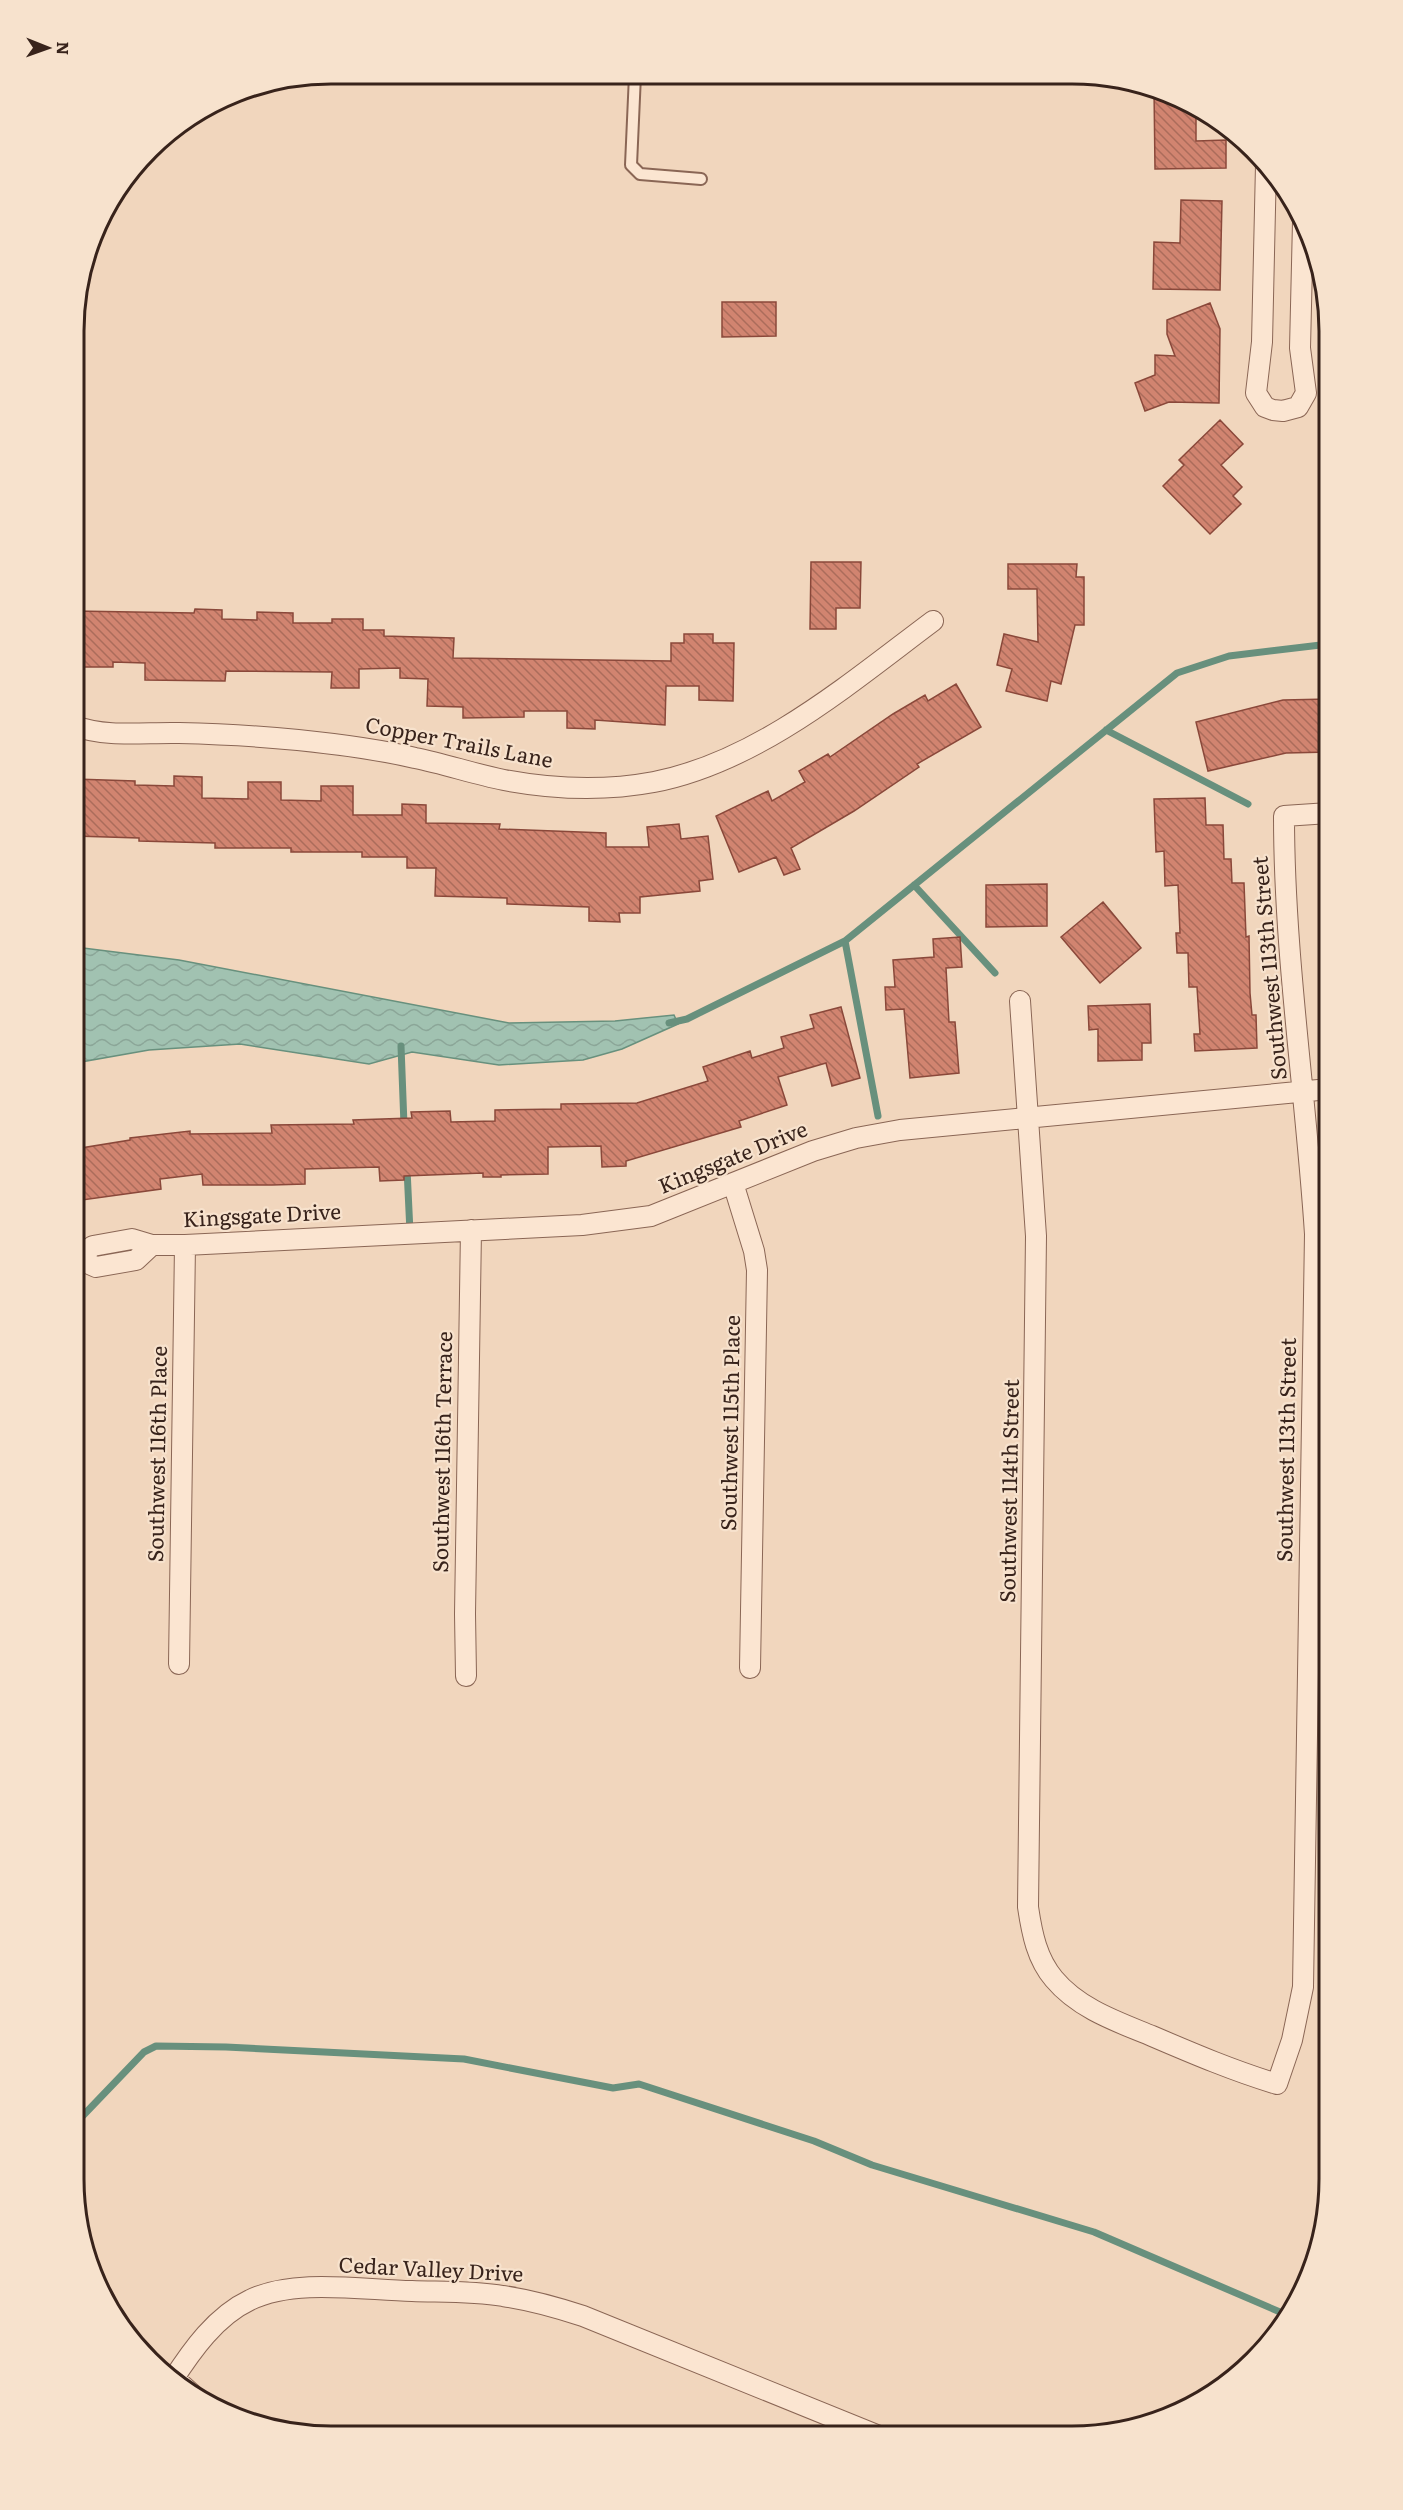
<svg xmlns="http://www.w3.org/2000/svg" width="1403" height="2510" font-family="Literata,serif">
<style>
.water{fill:url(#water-waves);stroke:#68907d;stroke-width:1.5}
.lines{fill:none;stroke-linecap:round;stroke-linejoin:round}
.stream{stroke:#68907d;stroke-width:7}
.building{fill:url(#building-back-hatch);stroke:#8a483a;stroke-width:1.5}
.service-casing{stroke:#8a6655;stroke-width:14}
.minor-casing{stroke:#8a6655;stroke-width:22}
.service{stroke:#fbe5d1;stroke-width:10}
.minor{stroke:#fbe5d1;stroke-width:20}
.labels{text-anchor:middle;stroke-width:4.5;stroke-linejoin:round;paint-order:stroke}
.street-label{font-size:21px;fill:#38231b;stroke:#f7e2cd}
.rim{fill:none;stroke:#38231b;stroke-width:3}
</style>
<defs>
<pattern id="water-waves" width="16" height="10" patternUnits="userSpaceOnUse" patternTransform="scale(1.5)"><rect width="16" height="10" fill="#a1c2b1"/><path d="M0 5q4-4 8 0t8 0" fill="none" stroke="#8ba698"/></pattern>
<pattern id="building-back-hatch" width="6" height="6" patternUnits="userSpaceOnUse" patternTransform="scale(1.5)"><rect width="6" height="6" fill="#d18470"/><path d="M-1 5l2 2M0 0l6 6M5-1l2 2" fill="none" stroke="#ab6c5b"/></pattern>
</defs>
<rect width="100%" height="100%" fill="#f1d6bd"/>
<path class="water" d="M75 947 179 960 509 1023 615 1021 674 1015 678 1024 622 1049 583 1060 499 1065 412 1052 369 1064 240 1044 149 1050 75 1063Z"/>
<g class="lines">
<path class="stream" d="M1106 730 1248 804
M914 885 995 973
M845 941 878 1116
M669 1023 687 1019 845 941 1177 673 1229 656 1329 644
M401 1046 404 1125
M407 1169 410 1232
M74 2125 144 2052 156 2046 226 2047 464 2059 613 2088 639 2084 814 2141 872 2165 1094 2232 1287 2315"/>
</g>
<path class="building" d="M1154 89 1186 100 1196 107V141L1226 140V168L1155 169Z
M1181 200 1222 201 1220 290 1153 289 1154 242 1180 243Z
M722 302H776V336L722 337Z
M1210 303 1220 329 1219 403 1169 402 1145 411 1135 383 1155 375V355L1175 356 1167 334V320Z
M1220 420 1243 444 1221 465 1242 487 1233 496 1241 504 1210 534 1163 486 1184 465 1179 460Z
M811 562H861L860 608H836V629H810Z
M1008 564H1077L1076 577H1084V625H1075L1061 684 1051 681 1047 701 1006 691 1012 669 997 665 1004 634 1038 642 1037 589H1008Z
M195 609 222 610V619L257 620V612L293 613V623H332V619H363V630H384V636L454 638 453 658 671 661V643H684V634H713V643H734L733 701 699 700V686H666L665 725 595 720V729L567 728V711H524V717L463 718V707L427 706 428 679 400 678V668L359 669V688H331L332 672 226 671 225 681 145 680V663L113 662V667H80V653H75V611L194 613Z
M956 684 981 727 917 764 919 767 854 811 791 848 800 869 784 875 776 857 739 872 716 816 768 791 772 801 805 782 799 771 828 754 830 757 893 714 925 695 928 701Z
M1329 699V752L1286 753 1208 771 1196 722 1283 700Z
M174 776 202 777V798L248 799V782H281V800L321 801V786H353V815H402V804L426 805V823L500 824 499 829 606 833V847H649L647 827 679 824 681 839 708 836 713 879 699 881 700 891 640 897V913H619L620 922 589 921V907L507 904V898L435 896 436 868H407V857H362V852H291V848H215V843L139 841V838L75 836V779L135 781V785L174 786Z
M1205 798 1206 825H1223L1224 859H1231L1232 883H1244L1246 937 1249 936 1250 993 1252 1015H1256L1257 1048 1195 1051 1194 1034H1200L1197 987H1189L1188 953H1177L1176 933H1180L1178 885 1165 886 1164 851 1156 852 1154 799Z
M1047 884V926L986 927V885Z
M1103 902 1141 948 1100 983 1061 937Z
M960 937 962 967 946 968 949 1022H955L959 1073 910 1078 904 1009 886 1010 885 987H895L893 960 934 957 933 939Z
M1150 1004 1151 1043H1142V1060L1098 1061V1029L1089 1030 1088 1006Z
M841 1007 860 1078 832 1086 826 1063 778 1077 787 1105 739 1121 741 1127 626 1161V1166L602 1167 601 1146 548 1147V1174L501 1175V1177H483V1173L404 1176V1180L380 1181 379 1167 305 1169V1184L272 1185H203L202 1174 160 1179 161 1189 75 1201V1149L130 1140V1138L190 1131V1134L272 1133 271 1125 354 1124 353 1120 412 1118 411 1112 450 1111 451 1122 495 1121V1110L561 1109V1104L637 1103 708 1081 703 1067 750 1051 752 1058 784 1048 781 1037 814 1028 810 1015Z"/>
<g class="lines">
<defs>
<path id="service" d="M635 75 631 165 640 174 701 179"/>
<path id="minor" d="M1266 165 1262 342 1256 393 1265 407 1273 410 1283 411 1298 407 1306 393 1300 348 1303 222
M75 726C107 738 146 732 179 733 219 734 258 736 298 740 337 744 377 749 415 758 445 764 474 774 504 780 552 789 606 791 654 782 758 762 850 683 933 621
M1020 1001 1036 1236 1028 1907C1032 1934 1037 1959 1054 1979 1079 2009 1118 2022 1152 2036 1194 2054 1234 2071 1277 2084L1292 2040 1303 1987 1315 1234C1306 1095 1284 955 1284 816L1329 813
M733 1183 754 1251 757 1270 750 1668
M78 1259 96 1267 136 1260 152 1245
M75 1260 93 1246 132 1239 152 1245H185L582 1225 651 1216 813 1151 856 1138 900 1130 1329 1089
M179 1664 185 1245
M466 1676 465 1614 471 1230
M174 2378 192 2394
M172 2381C192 2350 216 2316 250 2300 294 2278 363 2290 412 2291 442 2292 474 2291 503 2296 531 2300 556 2307 583 2316L879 2436"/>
</defs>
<use href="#service" class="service-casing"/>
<use href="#minor" class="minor-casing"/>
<use href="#service" class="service"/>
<use href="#minor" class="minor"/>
</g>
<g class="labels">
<g class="street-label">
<text transform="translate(459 743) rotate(11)" y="7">Copper Trails Lane</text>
<text transform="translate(1270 968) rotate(-95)" y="7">Southwest 113th Street</text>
<text transform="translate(733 1158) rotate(-22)" y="7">Kingsgate Drive</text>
<text transform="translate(262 1216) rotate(-3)" y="7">Kingsgate Drive</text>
<text transform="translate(731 1423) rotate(-89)" y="7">Southwest 115th Place</text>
<text transform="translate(1287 1450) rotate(-89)" y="7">Southwest 113th Street</text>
<text transform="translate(443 1452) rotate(-89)" y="7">Southwest 116th Terrace</text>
<text transform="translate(158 1454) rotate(-89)" y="7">Southwest 116th Place</text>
<text transform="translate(1010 1491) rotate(-89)" y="7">Southwest 114th Street</text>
<text transform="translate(431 2270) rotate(3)" y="7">Cedar Valley Drive</text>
</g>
</g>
<path d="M0 0H1403V2510H0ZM331 84H1072A247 247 0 0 1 1319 331V2179A247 247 0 0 1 1072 2426H331A247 247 0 0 1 84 2179V331A247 247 0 0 1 331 84Z" fill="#f7e2cd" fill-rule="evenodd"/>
<path class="rim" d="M331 84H1072A247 247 0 0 1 1319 331V2179A247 247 0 0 1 1072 2426H331A247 247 0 0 1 84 2179V331A247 247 0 0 1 331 84Z"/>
<g transform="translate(48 48) rotate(91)" stroke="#f7e2cd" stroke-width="4.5" paint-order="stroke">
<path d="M0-4.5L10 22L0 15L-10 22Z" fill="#38231b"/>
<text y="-9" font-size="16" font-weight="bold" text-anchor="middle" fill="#38231b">N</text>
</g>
</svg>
